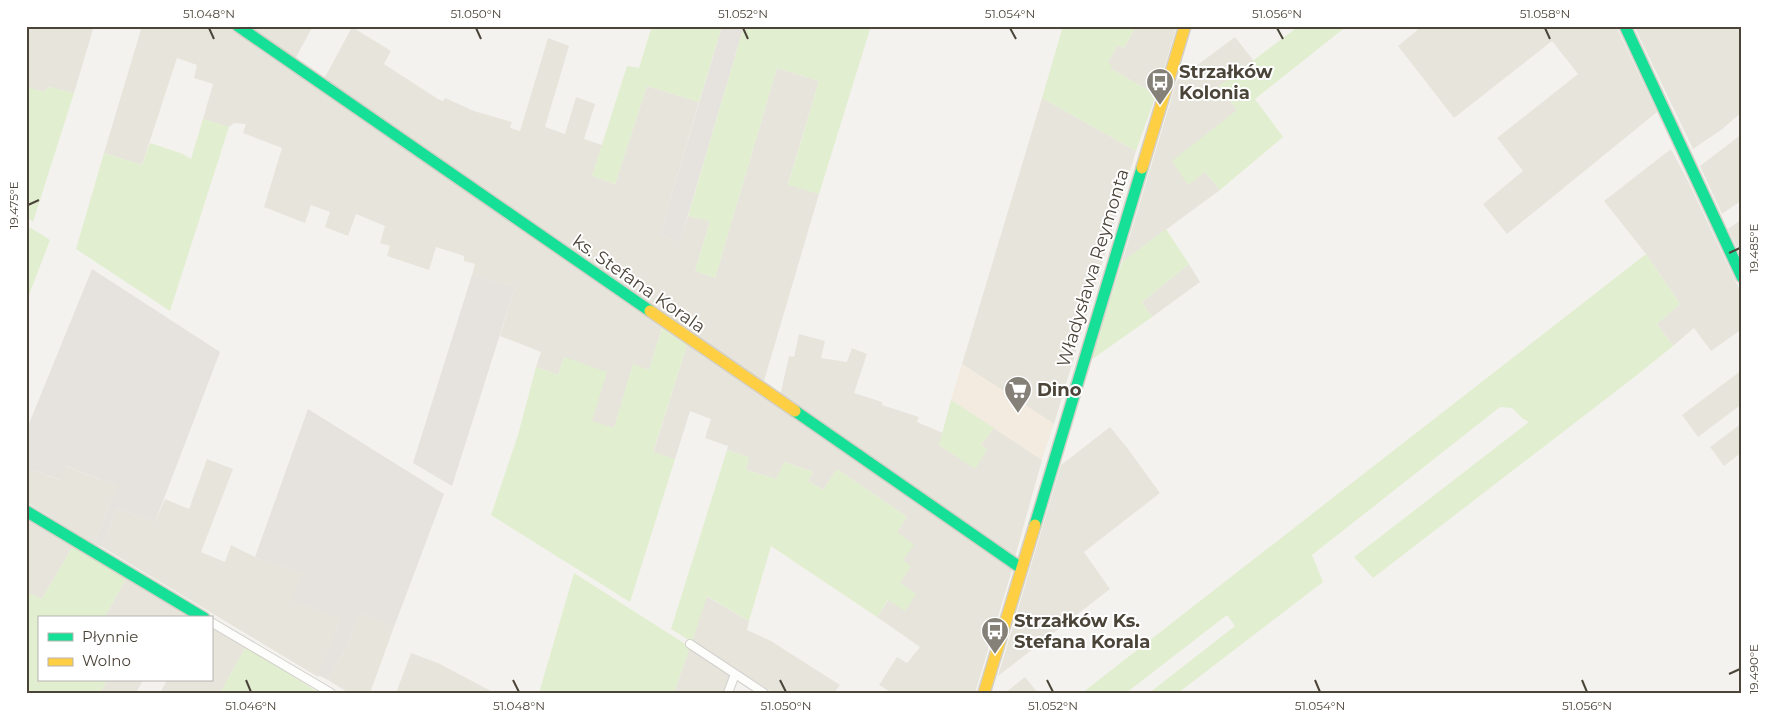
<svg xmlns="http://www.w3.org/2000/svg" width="1768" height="719" font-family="Montserrat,sans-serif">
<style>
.residential{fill:#e7e4dc}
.commercial{fill:#f3ebdf}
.industrial{fill:#e6e2de}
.green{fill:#e1eecf}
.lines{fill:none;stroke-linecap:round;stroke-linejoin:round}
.street-casing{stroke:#d2d0cb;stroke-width:10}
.fast-casing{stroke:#d3cfc5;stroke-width:14}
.slow-casing{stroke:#d3cfc5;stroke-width:14}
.street{stroke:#fdfdfc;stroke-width:8}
.fast{stroke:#16e098;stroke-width:11}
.slow{stroke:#ffcf43;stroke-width:11}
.ticks{fill:none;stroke:#4b4439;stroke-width:2}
.labels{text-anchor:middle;stroke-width:4;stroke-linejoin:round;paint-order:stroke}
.poi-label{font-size:18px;font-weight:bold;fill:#4b4439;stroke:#fff;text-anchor:start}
.street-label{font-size:18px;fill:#4b4439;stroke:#fff}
.neatline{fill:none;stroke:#4b4439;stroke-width:2}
.ticks-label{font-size:12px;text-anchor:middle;fill:#4b4439}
</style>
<rect width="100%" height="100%" fill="#f4f2ee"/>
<path class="residential" d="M26 26H94L74 93 49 87 44 92 26 88Z
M142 26H230L662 328 649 370 633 365 614 428 592 422 564 357 558 375 536 367 541 352 500 336 515 287 472 275 475 264 464 261V256L436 247 429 270 387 256 390 246 380 243 385 226 356 214 348 236 325 227 330 212 311 205 305 223 264 207 282 148 243 133 246 124 234 123 229 127 203 119 213 84 194 78 197 65 177 58 142 165 104 153Z
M249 26H313L295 59Z
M1136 26H1177L1156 95 1110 68 1108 62 1118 45 1124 48Z
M1422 26H1616L1657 112 1507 234 1483 204 1523 171 1497 138 1578 74 1552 41 1454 118 1398 46Z
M1637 26H1742V112L1721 130 1693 149 1635 28Z
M352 27 391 51 384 64 438 99 443 101 445 98 474 111 512 122 510 128 520 131 548 38 569 46 545 127 565 134 576 97 595 104 584 139 602 145 592 176 615 184 647 86 699 102 660 234 680 242 688 216 710 221 695 271 715 278 777 68 819 81 788 184 819 194 764 381 678 324 525 216 455 170 324 79Z
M1235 37 1254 61 1219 86 1237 110 1205 172 1220 190 1122 262 1177 80Z
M1042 98 1136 151 1054 424 962 364Z
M1742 134V200L1722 214 1700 166Z
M1671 149 1688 181 1742 295V329L1711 351 1694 328 1673 346 1657 324 1680 304 1646 254 1604 201Z
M1742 219V259L1728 229Z
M1189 264 1200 282 1152 317 1142 302Z
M799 334 825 341 821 358 847 362 852 348 867 354 854 393 882 402V405L919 417 917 422 943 433 939 445 975 468 987 450 981 445 994 428 1042 460 1015 557 780 396 789 356 794 357Z
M687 345 1010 567 1012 570 975 693H892L879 685 897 657 907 663 920 647 877 617 900 583 903 560 897 532 907 517 837 469 823 490 808 481 813 472 785 462 776 479 746 470 749 457 727 450 728 446 705 438 711 419 690 411 675 459 653 453Z
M1742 370V404L1698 437 1682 415Z
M1742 423V452L1724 466 1710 447Z
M1110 427 1128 449 1160 493 1084 552 1110 589 998 676 1061 465Z
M207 459 233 469 201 552 225 562 231 545 255 557 302 574 292 600 340 619 318 677 102 547 117 508 155 522 165 499 189 509Z
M65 466 117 486 94 544 26 502V467L60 480Z
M26 518 73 546 42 599 26 592Z
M127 577 196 618H104Z
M706 596 749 621 747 630 771 641 840 685 834 693H774L692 642Z
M360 614 394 627 370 693H349L328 680 349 642Z
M211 627 246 647 220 693H160L167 680H211Z
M690 647 731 674 723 693H674Z
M411 653 438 663 491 691 490 693H396Z
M1025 677 1038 693H1005Z
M107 680H143L136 693H100Z"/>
<path class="commercial" d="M962 364 1054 424 1042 460 951 400Z"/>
<path class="industrial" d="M722 26H744L680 242 660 234Z
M92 269 220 352 155 522 117 508 102 547 94 544 117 486 66 466 61 480 26 467V431Z
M472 275 515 287 452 486 413 463Z
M308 409 444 494 394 627 360 614 349 642 328 680 318 675 340 619 291 600 302 574 255 557Z"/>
<path class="green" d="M652 26H722L699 102 647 86 615 184 592 176 627 66 639 68Z
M744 26H871L819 194 788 185 819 81 777 68 715 278 695 271 710 221 688 216Z
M1063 26H1136L1124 48 1118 45 1108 62 1112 65 1110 68 1156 95 1136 151 1042 98Z
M1299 26H1347L1255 99 1283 137 1220 190 1205 172 1188 185 1172 161 1237 110 1219 86Z
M26 87 44 92 49 87 74 93 33 222 26 217Z
M203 119 229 127 170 311 76 249 104 153 142 165 150 143 183 154 191 159Z
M26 225 50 240 26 303Z
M1166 229 1189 264 1142 302 1152 317 1091 360 1122 262Z
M1646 254 1680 304 1657 324 1673 346 1637 375 1373 578 1354 557 1529 422 1522 418 1512 408 1500 407 1312 555 1323 582 1178 693H1149L1235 626 1227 615 1126 693H1082Z
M662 328 687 345 653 452 675 459 630 602 491 515 518 435 536 367 558 375 564 357 607 372 592 421 614 428 633 364 649 370Z
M951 400 994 428 981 445 987 450 975 469 939 445Z
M727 450 749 457 746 470 776 479 784 462 813 472 808 481 823 490 837 469 907 517 897 532 914 545 903 560 911 566 900 583 916 594 905 611 888 600 877 617 771 546 749 621 707 596 692 642 671 629Z
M73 546 127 577 104 618H39V680H107L100 693H26V592L42 599Z
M574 573 690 647 674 693H539Z
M246 647 318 692 321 693H220Z"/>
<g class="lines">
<defs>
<path id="street" d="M211 622 331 693
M690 644 764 693
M728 693 735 674"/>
<path id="fast" d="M238 26 650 311
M1625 26 1742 277
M795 411 1021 568
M26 511 204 618
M1035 525 1142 168"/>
<path id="slow" d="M1142 168 1185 26
M650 311 795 411
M984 693 1035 525"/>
</defs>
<use href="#street" class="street-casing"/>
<use href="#fast" class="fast-casing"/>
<use href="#slow" class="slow-casing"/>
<use href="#street" class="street"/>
<use href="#fast" class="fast"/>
<use href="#slow" class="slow"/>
</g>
<path class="ticks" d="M209 28 214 39M476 28 481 39M743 28 748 39M1010 28 1016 39M1277 28 1283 39M1545 28 1550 39M28 205 39 200M1729 253 1740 248M1729 674 1740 669M246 680 251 692M513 680 519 692M780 680 786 692M1047 680 1053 692M1315 680 1320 692M1582 680 1587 692"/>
<defs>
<symbol id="bus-pin" viewBox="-11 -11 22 30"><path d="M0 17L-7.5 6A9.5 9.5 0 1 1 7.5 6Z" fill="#868178" stroke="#fff"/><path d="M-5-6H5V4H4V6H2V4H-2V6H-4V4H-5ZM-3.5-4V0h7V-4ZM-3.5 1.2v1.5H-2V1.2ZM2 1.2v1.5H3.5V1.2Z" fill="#fff"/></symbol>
<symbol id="supermarket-pin" viewBox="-11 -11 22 30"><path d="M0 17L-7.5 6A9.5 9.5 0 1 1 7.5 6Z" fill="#868178" stroke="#fff"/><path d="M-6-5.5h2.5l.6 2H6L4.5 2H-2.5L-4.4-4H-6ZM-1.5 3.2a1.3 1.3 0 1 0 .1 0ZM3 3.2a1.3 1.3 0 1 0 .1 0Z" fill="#fff"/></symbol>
</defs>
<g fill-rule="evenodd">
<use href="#bus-pin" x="1144" y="66" width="32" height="43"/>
<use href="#supermarket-pin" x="1002" y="374" width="32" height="43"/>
<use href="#bus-pin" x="979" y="615" width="32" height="43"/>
</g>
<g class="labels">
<g class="poi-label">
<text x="1179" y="78">Strzałków<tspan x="1179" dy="21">Kolonia</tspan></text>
<text x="1037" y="396">Dino</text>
<text x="1014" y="627">Strzałków Ks.<tspan x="1014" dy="21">Stefana Korala</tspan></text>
</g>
<g class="street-label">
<text transform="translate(1093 268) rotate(-73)" y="6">Władysława Reymonta</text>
<text transform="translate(639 284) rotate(35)" y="6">ks. Stefana Korala</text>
</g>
</g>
<rect width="1768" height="719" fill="none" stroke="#ffffff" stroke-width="55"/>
<rect x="38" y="616" width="175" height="65" fill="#ffffff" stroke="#b7b4b0"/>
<rect x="48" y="633" width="25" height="8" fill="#16e098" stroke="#b7b4b0"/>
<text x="82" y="642" font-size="15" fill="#4b4439">Płynnie</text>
<rect x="48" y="658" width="25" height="8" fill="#ffcf43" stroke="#b7b4b0"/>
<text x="82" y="666" font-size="15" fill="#4b4439">Wolno</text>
<rect x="28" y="28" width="1712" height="664" class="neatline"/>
<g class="ticks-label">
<text x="209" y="18">51.048°N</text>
<text x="476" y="18">51.050°N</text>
<text x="743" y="18">51.052°N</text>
<text x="1010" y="18">51.054°N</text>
<text x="1277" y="18">51.056°N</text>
<text x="1545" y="18">51.058°N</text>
<text transform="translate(14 205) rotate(-90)" y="4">19.475°E</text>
<text transform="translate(1754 248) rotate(-90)" y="4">19.485°E</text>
<text transform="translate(1754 669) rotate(-90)" y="4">19.490°E</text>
<text x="251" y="710">51.046°N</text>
<text x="519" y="710">51.048°N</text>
<text x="786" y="710">51.050°N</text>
<text x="1053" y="710">51.052°N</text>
<text x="1320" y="710">51.054°N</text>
<text x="1587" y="710">51.056°N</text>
</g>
</svg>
